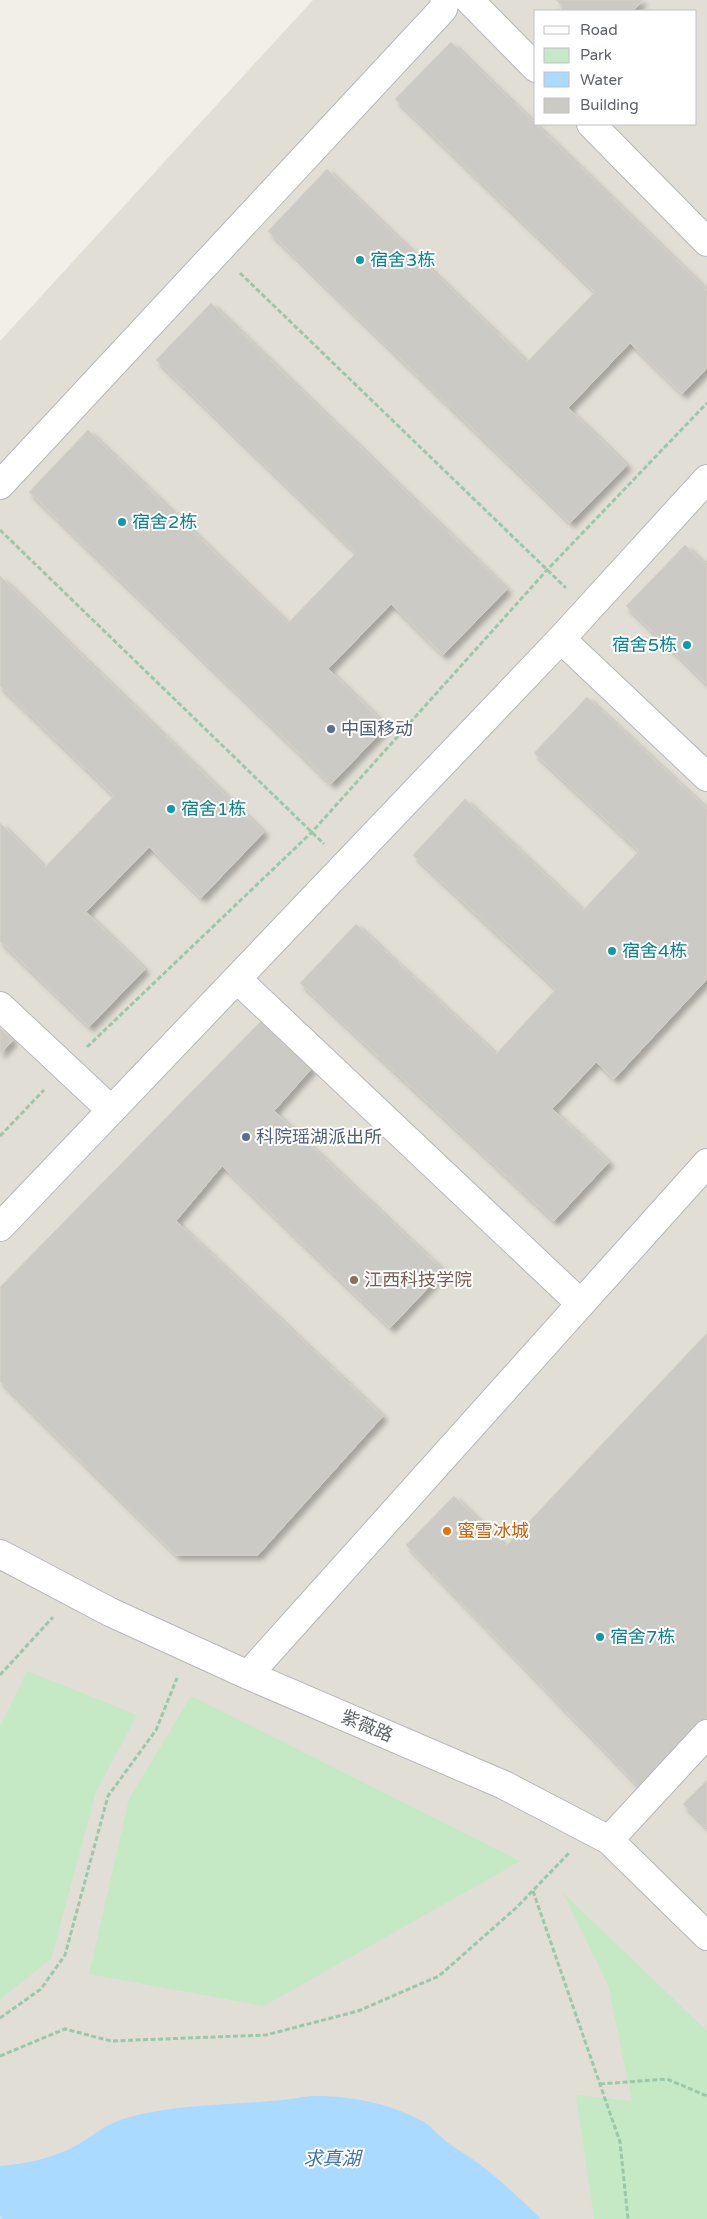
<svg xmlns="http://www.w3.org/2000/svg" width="707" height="2219" font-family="'Varela Round','Noto Sans SC',sans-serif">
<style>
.education{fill:#e1ded6;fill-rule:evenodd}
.green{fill:#c5e8c5}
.water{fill:#aadaff}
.building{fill:#cccac5;stroke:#d6d1c6;filter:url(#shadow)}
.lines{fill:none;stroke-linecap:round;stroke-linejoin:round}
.minor-casing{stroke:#b5b8bc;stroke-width:30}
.path{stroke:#9cc7a9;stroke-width:3;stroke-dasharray:5 2.5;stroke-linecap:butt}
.minor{stroke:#fff;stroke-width:28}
.culture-dot{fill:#0f9aa8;stroke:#fff;stroke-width:2}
.service-dot{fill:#5c6f8a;stroke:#fff;stroke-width:2}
.education-dot{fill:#8d6e63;stroke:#fff;stroke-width:2}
.food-dot{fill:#e8710a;stroke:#fff;stroke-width:2}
.labels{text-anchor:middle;stroke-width:4;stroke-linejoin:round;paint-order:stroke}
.culture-label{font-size:18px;fill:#0d838f;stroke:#fff;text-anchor:start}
.service-label{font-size:18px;fill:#4e5e75;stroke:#fff;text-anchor:start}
.education-label{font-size:18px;fill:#785e54;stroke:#fff;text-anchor:start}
.food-label{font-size:18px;fill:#c56008;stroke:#fff;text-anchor:start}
.street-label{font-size:18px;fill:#5f6368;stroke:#fff}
.water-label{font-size:19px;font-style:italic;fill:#4174aa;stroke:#fff}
</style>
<defs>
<filter id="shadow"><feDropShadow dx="4.5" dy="4.5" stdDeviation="2.5" flood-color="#0004"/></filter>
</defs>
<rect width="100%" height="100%" fill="#f1efe8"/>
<path class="education" d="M313 0H707V2219H0V341ZM536 11H696V124H536Z"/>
<path class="green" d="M27 1671 137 1715 96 1792 51 1959 0 1999V1726Z
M191 1696 520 1861 264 2006 89 1974 129 1799Z
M563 1893 707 2031V2219H594L576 2095 632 2101 608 1985Z"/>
<path class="water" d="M310 2096C348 2095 390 2103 424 2122 432 2127 439 2136 447 2142 456 2149 466 2154 475 2161 499 2178 520 2199 541 2219H3L0 2215V2166C24 2164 55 2158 77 2145 94 2135 106 2124 126 2118 185 2101 249 2107 310 2096Z"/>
<path class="building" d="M556 0H643L633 11H567Z
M451 42 707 290V368L682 394 630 343 568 408 627 465 570 523 268 231 327 169 527 362 595 292 395 99Z
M211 303 507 589 443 655 391 604 328 669 387 726 331 784 29 492 88 430 288 623 356 553 156 360Z
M685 545 707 566V684L626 606Z
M0 576 264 832 201 898 149 847 86 912 145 969 89 1027 0 941V823L45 867 114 796 0 686Z
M587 697 707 809V979L614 1079 596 1062 552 1109 609 1162 554 1221 300 983 356 924 496 1054 556 989 413 855 465 799 583 910 639 851 534 753Z
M263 1019 312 1068 274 1111 444 1271 390 1328 222 1166 176 1221 383 1416 258 1555H176L0 1381V1287Z
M0 1028 13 1040 0 1054Z
M707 1333V1728L646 1794 406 1545 454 1496 506 1546Z
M707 1780V1828L683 1804Z"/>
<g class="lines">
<defs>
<path id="minor" d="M469 0 536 68
M591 124 707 242
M0 485 443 9 445 0
M561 639 707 777
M237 979 581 1304
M0 1006 111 1110
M0 1227 561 639 707 479
M0 1554 110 1612 248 1675 504 1785 609 1840 707 1936
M248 1675 707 1163
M609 1840 707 1734"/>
</defs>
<use href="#minor" class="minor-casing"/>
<path class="path" d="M240 273 566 588
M0 530 324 844
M87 1047 312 832 547 570 707 403
M0 1136 44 1090
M0 1675 53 1617
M533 1891 620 2142 628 2219
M0 2018 41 1989 65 1955 108 1796 156 1730 177 1678
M0 2056 65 2029 111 2041 266 2035 358 2011 439 1976 516 1908 569 1853
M600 2084 667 2079 707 2096"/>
<use href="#minor" class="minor"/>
</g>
<g class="culture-dot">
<circle cx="360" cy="260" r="5"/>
<circle cx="122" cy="522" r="5"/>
<circle cx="687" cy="645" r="5"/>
<circle cx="171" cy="809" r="5"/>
<circle cx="612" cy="951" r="5"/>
<circle cx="600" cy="1637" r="5"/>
</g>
<g class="service-dot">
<circle cx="331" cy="729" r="5"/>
<circle cx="246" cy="1137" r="5"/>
</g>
<circle class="education-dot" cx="354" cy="1280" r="5"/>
<circle class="food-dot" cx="447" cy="1531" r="5"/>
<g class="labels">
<g class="culture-label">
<text x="370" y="266">宿舍3栋</text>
<text x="132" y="528">宿舍2栋</text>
<text x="677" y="651" text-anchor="end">宿舍5栋</text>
<text x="181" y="815">宿舍1栋</text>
<text x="622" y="957">宿舍4栋</text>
<text x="610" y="1643">宿舍7栋</text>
</g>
<g class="service-label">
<text x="341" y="735">中国移动</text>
<text x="256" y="1143">科院瑶湖派出所</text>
</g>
<g class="education-label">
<text x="364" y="1286">江西科技学院</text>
</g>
<g class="food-label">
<text x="457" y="1537">蜜雪冰城</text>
</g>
<g class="street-label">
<text transform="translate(367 1726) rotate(23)" y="6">紫薇路</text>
</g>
<g class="water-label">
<text x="332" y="2165">求真湖</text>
</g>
</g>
<rect x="534" y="10" width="162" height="115" fill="#ffffff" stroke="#bfc1c3"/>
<rect x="544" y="26" width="25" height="8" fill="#ffffff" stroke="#bfc1c3"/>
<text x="580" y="35" font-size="15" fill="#5f6368">Road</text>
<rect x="544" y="48" width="25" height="15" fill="#c5e8c5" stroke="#bfc1c3"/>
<text x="580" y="60" font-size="15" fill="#5f6368">Park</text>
<rect x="544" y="72" width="25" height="15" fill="#aadaff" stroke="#bfc1c3"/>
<text x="580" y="85" font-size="15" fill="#5f6368">Water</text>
<rect x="544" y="98" width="25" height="15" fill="#cccac5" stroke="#bfc1c3"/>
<text x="580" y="110" font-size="15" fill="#5f6368">Building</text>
</svg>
